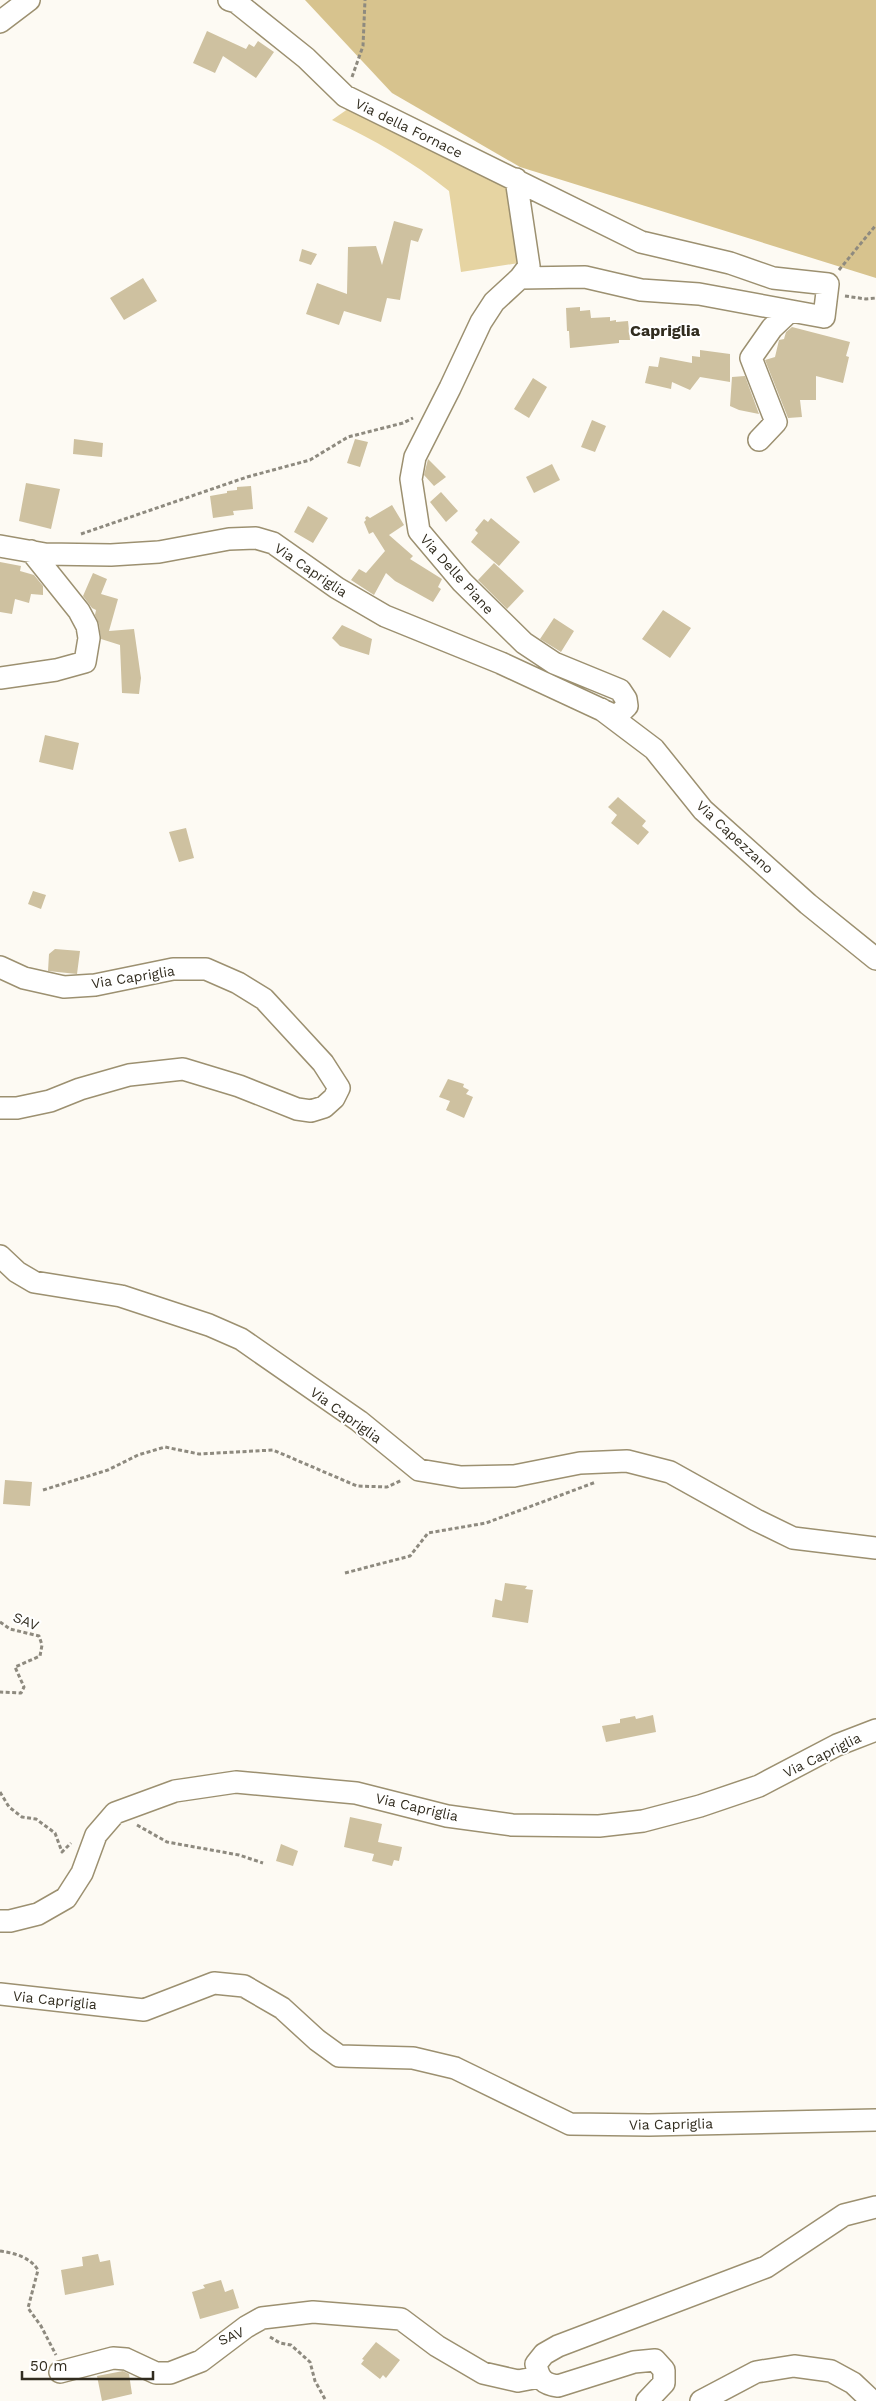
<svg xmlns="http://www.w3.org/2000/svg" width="876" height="2401" font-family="'Work Sans',sans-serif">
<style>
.green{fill:#e6d4a2}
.forest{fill:#d7c38e}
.building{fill:#cec1a0}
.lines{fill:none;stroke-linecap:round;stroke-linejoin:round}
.minor-casing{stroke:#9c9070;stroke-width:24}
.path{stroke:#8e8a7f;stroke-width:3;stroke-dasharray:4 2.5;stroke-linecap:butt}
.minor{stroke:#fff;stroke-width:21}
.labels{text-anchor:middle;stroke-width:4;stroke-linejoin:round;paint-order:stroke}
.street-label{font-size:14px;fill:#312c1f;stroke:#fff}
.quarter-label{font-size:16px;font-weight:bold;fill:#312c1f;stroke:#fff}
</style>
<rect width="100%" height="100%" fill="#fdfaf3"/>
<path class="green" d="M355 104 507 180 525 262 461 272 449 191C412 161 374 140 332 120Z"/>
<path class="forest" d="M305 0H876V278L520 167 392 93Z"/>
<path class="building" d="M207 31 246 49 249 44 254 47 258 41 274 52 256 78 223 56 215 73 193 63Z
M394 221 423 229 418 242 411 240 400 300 387 298 381 322 344 311 339 325 306 314 317 283 347 294 348 247 376 246 382 265Z
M302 249 317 254 311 265 299 261Z
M143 278 157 301 124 320 110 298Z
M580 307V311L590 310 591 318 610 317V321L616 320V322L628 321 630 340H619V343L570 348 569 331H567L566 308Z
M792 327 850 342 846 356 849 357 843 383 816 376V400H800L802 417 788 418 765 360 775 357 779 340 784 339 786 332Z
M700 350 730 354V382L700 377 690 390 672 382 671 389 645 383 649 366 658 367 660 357 692 363V356L700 357Z
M745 376 759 414 739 410 730 406 732 377Z
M533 378 547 387 529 418 514 409Z
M592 420 606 426 595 452 581 447Z
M74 439 103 443 102 457 73 454Z
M355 439 368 442 360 467 347 463Z
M428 459 446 477 434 486 424 475Z
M552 464 560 480 534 493 526 477Z
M26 483 60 489 51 529 19 521Z
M251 486 253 509 233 511 234 515 213 518 210 496 227 493V491L237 490V487Z
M441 492 458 511 446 522 430 502Z
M392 505 404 525 389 535 413 556 410 559 442 579 438 587 441 589 433 602 395 581 386 573 374 595 351 580 359 569 366 573 385 551 373 532 369 534 364 522 366 520 365 518 367 516 370 518Z
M308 506 328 518 313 543 294 532Z
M491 518 520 542 499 566 471 542 478 533 475 530 484 519 488 522Z
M0 562 21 566 20 571 34 575 43 586V595L31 594 29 603 15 599 12 614 0 612Z
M494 563 524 591 507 609 478 580Z
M93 573 107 579 101 594 118 599 109 631 134 629 141 678 139 694 122 693 120 645 101 639 99 624 95 615 96 610 92 608 83 596Z
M663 610 691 628 670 658 642 639Z
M554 618 574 631 561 652 540 639Z
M342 625 372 639 369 655 340 646 332 638Z
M45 735 79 743 73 770 39 762Z
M618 797 646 821 642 826 649 832 638 845 611 823 617 815 608 807Z
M186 828 194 858 179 862 169 832Z
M33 891 46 895 41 909 28 904Z
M55 949 80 951 77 974 48 971 49 954Z
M448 1079 464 1084 463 1087 469 1090 466 1094 473 1097 464 1118 446 1110 450 1101 439 1097Z
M5 1480 32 1482 30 1506 3 1504Z
M505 1583 527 1586 525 1589 533 1590 528 1623 492 1617 495 1599 502 1601Z
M653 1715 656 1732 606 1742 602 1726 620 1723V1719L635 1716 636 1719Z
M350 1817 382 1824 378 1842 402 1847 399 1861 394 1860 392 1866 372 1861 374 1854 344 1847Z
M281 1844 298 1851 293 1866 276 1861Z
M98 2254 100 2262 110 2260 114 2285 65 2295 61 2270 83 2266 82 2257Z
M221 2280 225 2292 233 2289 239 2308 200 2319 192 2292 205 2288 203 2285Z
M376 2342 400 2360 386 2378 383 2375 380 2379 361 2364 364 2360 362 2359Z
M123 2371 129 2374 132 2394 102 2401 97 2376Z"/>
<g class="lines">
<defs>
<path id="minor" d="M229 0 236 2 306 58 345 96 641 242 730 263 773 278 828 284 824 317 699 294 641 290 585 277 520 278
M0 22 29 0
M759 440 776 422 751 358 772 328 790 311
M0 546 45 554 111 555 159 552 229 539 256 538 273 543 337 588 385 616 501 663 613 715 621 712 627 706 626 699 620 690 554 663 524 643 462 582 419 531 411 479 415 457 450 388 481 322 494 302 520 278 529 266 516 179
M0 678 56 670 85 662 89 638 87 626 79 611 31 551
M601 709 654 749 703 810 808 904 876 959
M0 967 24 978 64 987 95 985 173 969H206L238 983 264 999 323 1063 339 1088 334 1098 324 1107 311 1111 297 1109 239 1086 183 1069 129 1075 80 1089 50 1101 17 1108H0
M0 1256 17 1272 34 1282 121 1296 209 1325 241 1339 359 1421 419 1470 461 1477 514 1476 580 1463 627 1461 670 1472 756 1520 793 1538 876 1548
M0 1921H10L38 1914 66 1898 82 1873 96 1835 115 1813 175 1791 236 1782 356 1793 447 1816 512 1825 599 1826 643 1821 700 1806 759 1786 837 1745 876 1730
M0 1994 144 2010 214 1983 244 1986 282 2008 317 2040 339 2056 413 2058 455 2068 570 2124 649 2125 876 2120
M60 2372 113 2358 126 2359 156 2373H170L201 2361 246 2327 262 2318 313 2312 401 2319 437 2346 483 2373 518 2381 539 2377
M647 2401 664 2383V2370L655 2360 634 2362 558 2386C543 2384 539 2379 536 2364L544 2354 558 2346 766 2267 844 2215 876 2207
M701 2401 756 2372 794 2366 831 2371 853 2383 872 2401"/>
</defs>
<use href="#minor" class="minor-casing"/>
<path class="path" d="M352 77 363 46 365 0
M839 270 876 225
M845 296 866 299 876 298
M81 534 247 477 310 460 348 437 403 423 413 418
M43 1490 108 1470 138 1455 165 1447 199 1454 273 1450 357 1486 387 1487 402 1480
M345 1573 410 1556 428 1533 486 1523 596 1482
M0 1622 10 1629 39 1636 42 1645 40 1656 15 1667 24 1687 21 1693 0 1692
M0 1792 9 1807 22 1817 36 1819 55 1833 62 1852 71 1843
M137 1825 167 1842 239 1855 263 1863
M0 2251C14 2253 30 2257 38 2270L28 2308 41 2326 56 2355
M270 2337 280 2343 291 2345 310 2362 315 2381 326 2401"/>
<use href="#minor" class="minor"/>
</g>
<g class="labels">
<g class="street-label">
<text transform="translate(409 128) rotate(26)" y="5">Via della Fornace</text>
<text transform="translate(311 570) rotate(34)" y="5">Via Capriglia</text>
<text transform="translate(457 574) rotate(48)" y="5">Via Delle Piane</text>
<text transform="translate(735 837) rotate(43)" y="5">Via Capezzano</text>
<text transform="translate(133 977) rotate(-9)" y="5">Via Capriglia</text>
<text transform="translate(346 1415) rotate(36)" y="5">Via Capriglia</text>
<text transform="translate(26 1621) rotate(22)" y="5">SAV</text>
<text transform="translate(822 1755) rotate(-26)" y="5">Via Capriglia</text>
<text transform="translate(417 1807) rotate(13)" y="5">Via Capriglia</text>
<text transform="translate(55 2000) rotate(6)" y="5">Via Capriglia</text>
<text transform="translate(671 2124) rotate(-1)" y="5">Via Capriglia</text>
<text transform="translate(231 2336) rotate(-23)" y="5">SAV</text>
</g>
<g class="quarter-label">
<text x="665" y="336">Capriglia</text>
</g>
</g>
<path d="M22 2371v8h131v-8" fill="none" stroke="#312c1f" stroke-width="2.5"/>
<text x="30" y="2371" font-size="15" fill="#312c1f" stroke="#ffffff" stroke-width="4" paint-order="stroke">50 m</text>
</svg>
